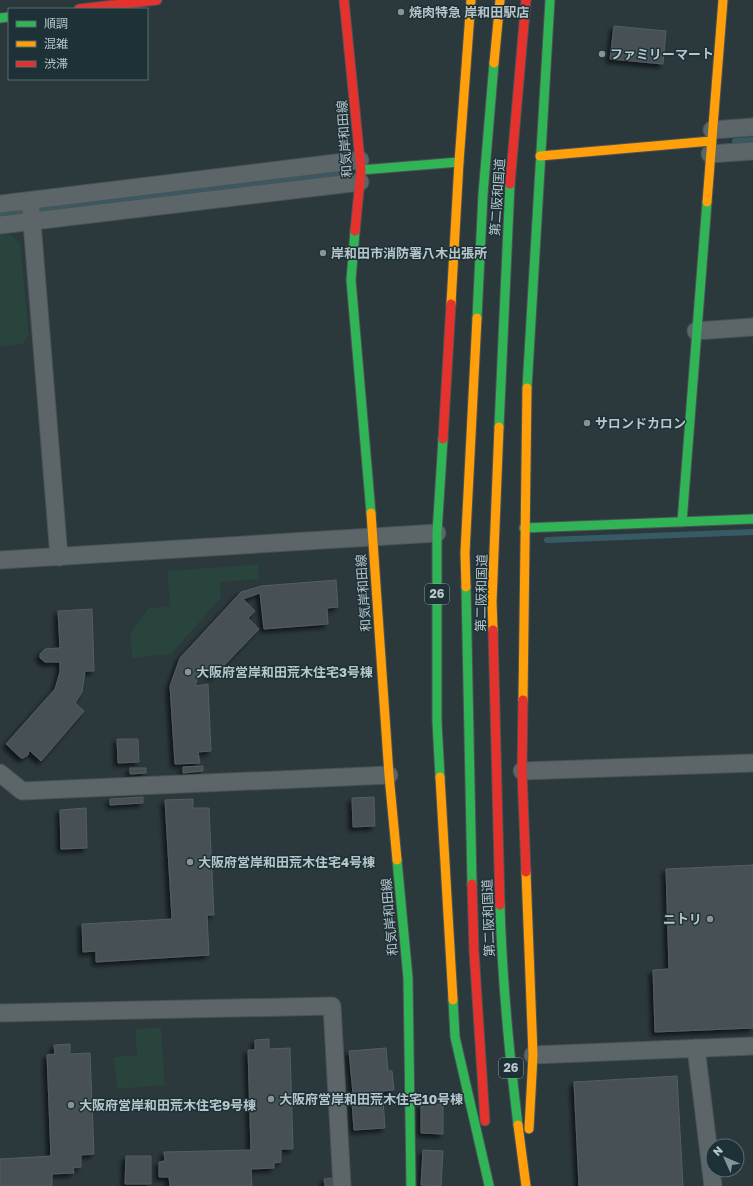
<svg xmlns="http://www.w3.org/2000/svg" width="753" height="1186" font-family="'Golos Text','Noto Sans JP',sans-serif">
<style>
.green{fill:#29433d}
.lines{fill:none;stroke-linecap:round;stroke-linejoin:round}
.stream{stroke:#375b65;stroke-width:6}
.building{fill:#465154;stroke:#535e62;filter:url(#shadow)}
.street-casing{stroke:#495356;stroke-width:19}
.fast-casing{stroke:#495356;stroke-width:11}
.slow-casing{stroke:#495356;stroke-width:11}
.jam-casing{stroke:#495356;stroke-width:11}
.street{stroke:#5c6568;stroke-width:17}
.fast{stroke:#30b455;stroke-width:9}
.slow{stroke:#ff9f0a;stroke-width:9}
.jam{stroke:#e5322d;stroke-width:9}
.poi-dot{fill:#859499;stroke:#1e3137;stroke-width:1.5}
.labels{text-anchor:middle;stroke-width:3;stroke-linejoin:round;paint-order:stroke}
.shield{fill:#1e3137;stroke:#88999f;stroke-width:1}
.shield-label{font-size:12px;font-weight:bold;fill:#b6c6cb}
.poi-label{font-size:13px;font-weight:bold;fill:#b6c6cb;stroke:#1e3137;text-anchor:start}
.street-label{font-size:13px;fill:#b6c6cb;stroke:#1e3137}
</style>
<defs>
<filter id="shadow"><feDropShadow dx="-3.5" dy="3.5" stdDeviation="2" flood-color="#0009"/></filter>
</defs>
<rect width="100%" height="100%" fill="#2b383c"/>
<path class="green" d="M7 232 20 243 29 336 22 344 0 347V233Z
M258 564 259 579 220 582 221 598 171 654 132 658 130 633 149 608 170 606 167 571Z
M161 1027 165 1085 117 1089 114 1057 137 1055 135 1029Z"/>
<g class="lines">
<path class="stream" d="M735 141 753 140
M0 216 337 175
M547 540 753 532"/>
</g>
<path class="building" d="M614 26 666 31 663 64 610 59Z
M336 580 338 607 327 608 328 624 264 629 260 593 243 599 255 611 248 618 259 629 213 677 202 667 195 686 208 684 211 751 198 752 200 763 175 764 170 686 180 658 241 592 261 586Z
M92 609 94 671H85L82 692 75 703 84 711 41 761 29 750 28 755 23 758H21L6 744 55 689 60 672V662H45L40 658V654L45 649 60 648 58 611Z
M117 739H138L139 762 118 763Z
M203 766V771L183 773V767Z
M130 768H146V773L130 774Z
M143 797V803L110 805V799Z
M374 797 375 826 353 827 352 798Z
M193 799V808H209L214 915H207L209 955 96 962V951L83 952 82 924 172 919 165 800Z
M86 808 87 848 61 849 60 810Z
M753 865V1028L655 1032 653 970 669 969 666 869Z
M269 1039V1049L290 1048 293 1149H281V1162L274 1163V1168L251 1169 252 1186H170L169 1177H159V1162L165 1161 164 1152 251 1150 248 1050H255V1040Z
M70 1044V1054L90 1053 94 1154 81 1155V1167L73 1168 74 1173 52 1174V1186H0V1159L51 1156 47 1055 55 1054 54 1045Z
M386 1048 388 1071H392L394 1090 353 1094 349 1051Z
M677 1076 683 1186H579L574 1082Z
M383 1099 385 1128 354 1130 352 1102Z
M421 1104H443V1134L421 1133Z
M423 1150 443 1151 441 1186 421 1185Z
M126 1156H151V1184H125Z
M332 1178V1186H325L324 1179Z"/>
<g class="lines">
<defs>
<path id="street" d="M712 130 753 127
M710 154 753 151
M0 204 360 160
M31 210 59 557
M0 225 360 182
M696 331 753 327
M0 560 437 533
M522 771 753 763
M0 773 22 791 389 775
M0 1013 332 1006 342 1186
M696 1048 713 1186
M533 1055 753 1046"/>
<path id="fast" d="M0 18 9 17
M361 170 459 162
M355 231 351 280 371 513
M477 318 483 194 494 63
M527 388 550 0
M499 427 510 184
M682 522 707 202
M524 528 753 519
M466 587 472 884
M440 777 437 722V533L443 439
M397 860 408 978 411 1186
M500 905C502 979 509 1052 518 1125
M453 1000 455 1037 489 1185"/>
<path id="slow" d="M494 63 500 0
M540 156 711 141
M707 202 723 0
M451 304 459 162 471 0
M371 513 389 775 397 860
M466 587 465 553 477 318
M493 630 492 602 499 427
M523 700 527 388
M440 777 453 1000
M526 872 533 1055 529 1129
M518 1125 526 1186"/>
<path id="jam" d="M344 0 361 170 355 231
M79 9 157 0
M510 184 526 0
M443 439 451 304
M493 630 500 905
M523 700 522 771 526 872
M472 884 474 951 485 1121"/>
</defs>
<use href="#street" class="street-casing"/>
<use href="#fast" class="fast-casing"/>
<use href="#slow" class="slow-casing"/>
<use href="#jam" class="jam-casing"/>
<use href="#street" class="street"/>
<use href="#fast" class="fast"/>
<use href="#slow" class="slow"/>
<use href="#jam" class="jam"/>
</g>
<g class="poi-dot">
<circle cx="401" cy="12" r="4"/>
<circle cx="602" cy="54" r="4"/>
<circle cx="323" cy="253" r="4"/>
<circle cx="587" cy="423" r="4"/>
<circle cx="188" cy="672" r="4"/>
<circle cx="190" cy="862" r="4"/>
<circle cx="710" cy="919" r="4"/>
<circle cx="271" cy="1099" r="4"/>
<circle cx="71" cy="1105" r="4"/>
</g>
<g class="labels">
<g class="shield">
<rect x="425" y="584" width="24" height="20" rx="3"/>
<rect x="499" y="1058" width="24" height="20" rx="3"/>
</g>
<g class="shield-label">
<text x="437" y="598">26</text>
<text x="511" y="1072">26</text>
</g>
<g class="poi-label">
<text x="409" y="17">焼肉特急 岸和田駅店</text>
<text x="610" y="59">ファミリーマート</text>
<text x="331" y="258">岸和田市消防署八木出張所</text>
<text x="595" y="428">サロンドカロン</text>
<text x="196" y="677">大阪府営岸和田荒木住宅3号棟</text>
<text x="198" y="867">大阪府営岸和田荒木住宅4号棟</text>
<text x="702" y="924" text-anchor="end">ニトリ</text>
<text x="279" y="1104">大阪府営岸和田荒木住宅10号棟</text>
<text x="79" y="1110">大阪府営岸和田荒木住宅9号棟</text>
</g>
<g class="street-label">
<text transform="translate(344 139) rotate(-94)" y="5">和気岸和田線</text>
<text transform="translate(497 197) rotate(-86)" y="5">第二阪和国道</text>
<text transform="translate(363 593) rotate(-94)" y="5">和気岸和田線</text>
<text transform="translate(481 593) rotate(-89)" y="5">第二阪和国道</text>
<text transform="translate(389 917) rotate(-95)" y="5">和気岸和田線</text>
<text transform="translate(488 918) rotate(-92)" y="5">第二阪和国道</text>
</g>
</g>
<rect x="8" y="8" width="140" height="72" fill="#1e3137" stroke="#5b6d72"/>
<rect x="16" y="21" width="20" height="6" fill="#30b455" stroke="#5b6d72"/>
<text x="44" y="28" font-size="12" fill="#b6c6cb">順調</text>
<rect x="16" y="41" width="20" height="6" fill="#ff9f0a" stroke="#5b6d72"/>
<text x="44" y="48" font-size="12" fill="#b6c6cb">混雑</text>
<rect x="16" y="61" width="20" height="6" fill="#e5322d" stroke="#5b6d72"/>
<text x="44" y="68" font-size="12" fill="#b6c6cb">渋滞</text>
<g transform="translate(725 1158) rotate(315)"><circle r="19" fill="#1e3137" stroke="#5b6d72"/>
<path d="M0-3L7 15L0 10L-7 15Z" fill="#859499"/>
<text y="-6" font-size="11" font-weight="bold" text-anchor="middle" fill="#b6c6cb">N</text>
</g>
</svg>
